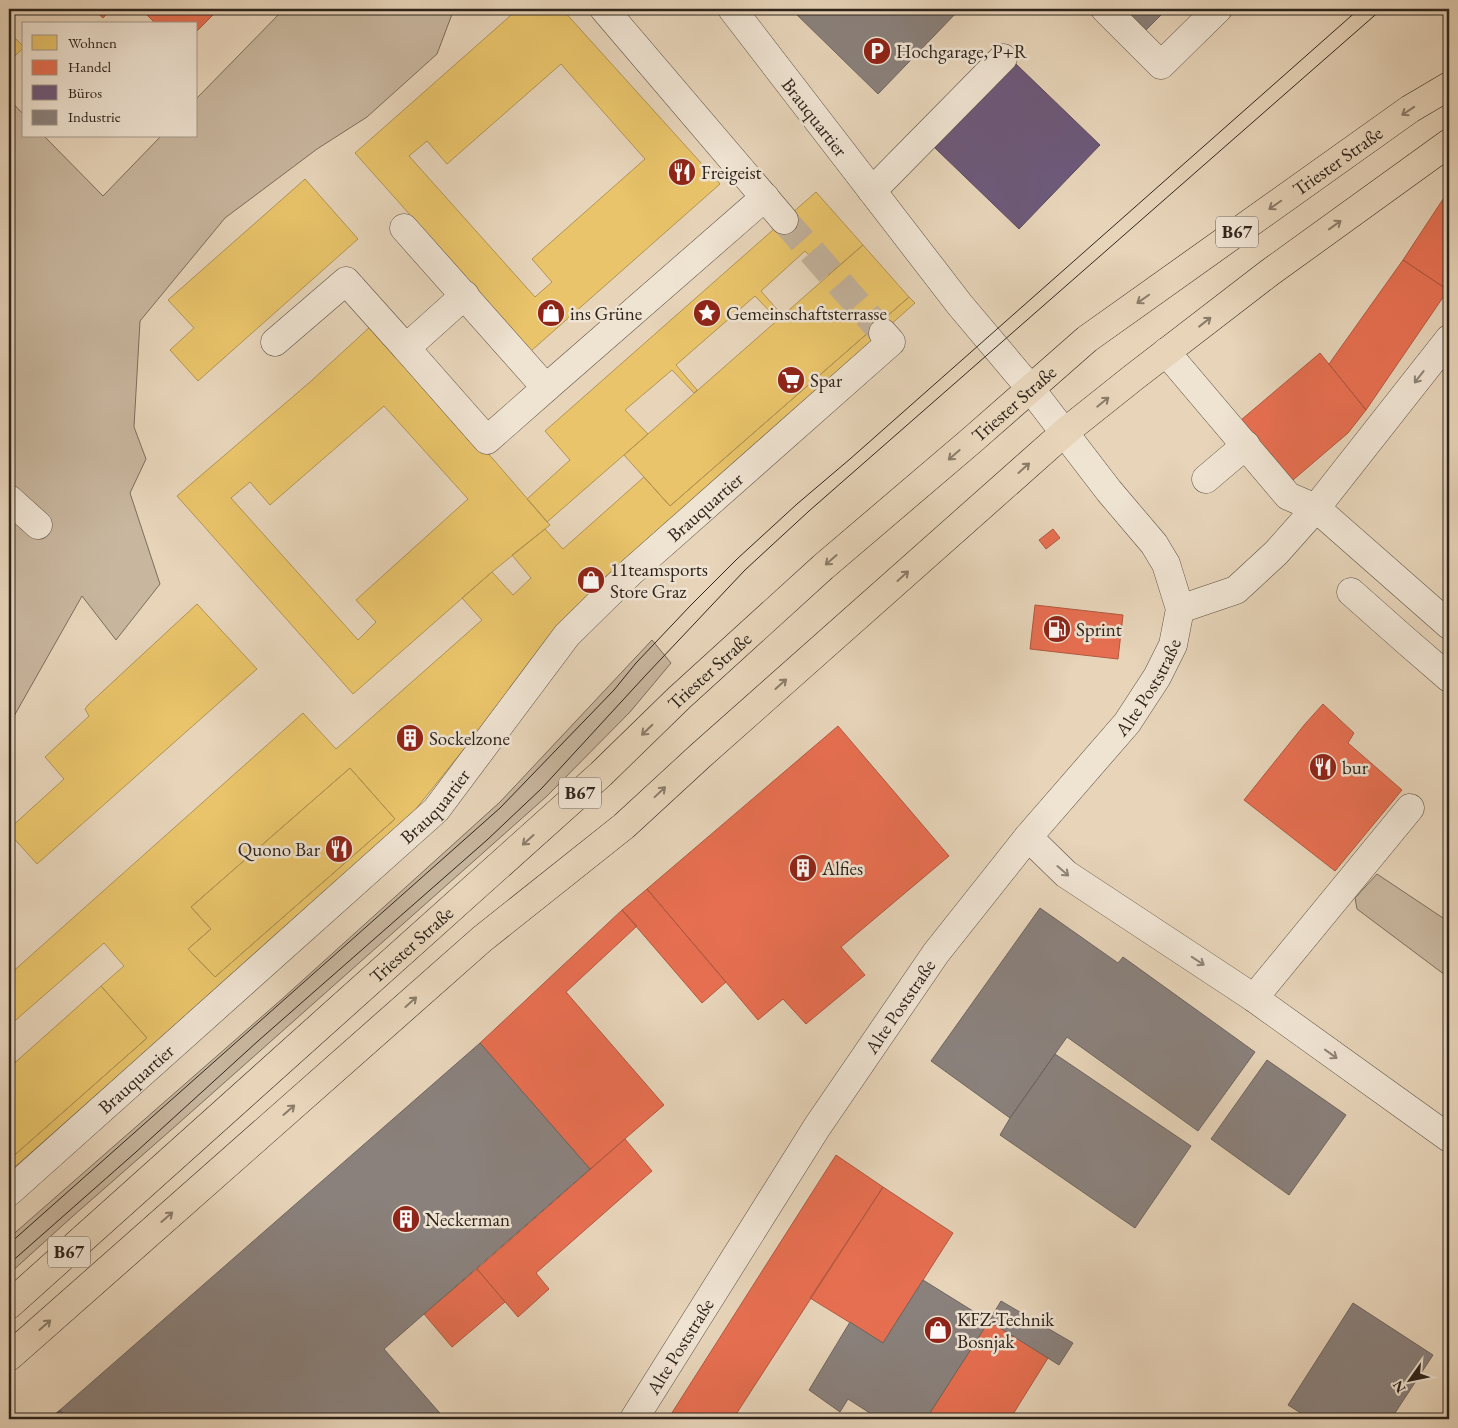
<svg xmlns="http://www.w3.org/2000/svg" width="1458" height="1428" font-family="'EB Garamond',serif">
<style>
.green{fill:#c8b69e;stroke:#7b6d5d}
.homes{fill:#e9c46a;stroke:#b19453;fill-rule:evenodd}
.shops{fill:#e76f51;stroke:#b05841}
.offices{fill:#6d597a;stroke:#5a495e}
.industry{fill:#8a817c;stroke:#6e655f}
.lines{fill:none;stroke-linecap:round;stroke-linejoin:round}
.minor-tunnel{stroke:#c2b19a;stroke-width:28;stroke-dasharray:28 14;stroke-linecap:butt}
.minor-casing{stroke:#5c5043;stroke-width:29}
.major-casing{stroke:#2e241c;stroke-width:29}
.minor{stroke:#efe3d2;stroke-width:28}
.major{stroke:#e7d4b9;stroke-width:28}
.tram{stroke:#2e241c;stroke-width:1}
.oneway{stroke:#8a7c6a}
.oneway2{stroke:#8e8477}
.labels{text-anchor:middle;stroke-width:5;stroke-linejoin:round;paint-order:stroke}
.shield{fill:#efe3d2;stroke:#685d53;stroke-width:1}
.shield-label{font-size:18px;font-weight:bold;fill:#2e241c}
.poi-label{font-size:19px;fill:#2e241c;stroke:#efe3d2;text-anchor:start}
.street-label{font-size:19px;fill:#2e241c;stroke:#efe3d2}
</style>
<rect width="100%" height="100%" fill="#e7d4b9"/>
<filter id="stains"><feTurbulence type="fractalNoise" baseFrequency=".004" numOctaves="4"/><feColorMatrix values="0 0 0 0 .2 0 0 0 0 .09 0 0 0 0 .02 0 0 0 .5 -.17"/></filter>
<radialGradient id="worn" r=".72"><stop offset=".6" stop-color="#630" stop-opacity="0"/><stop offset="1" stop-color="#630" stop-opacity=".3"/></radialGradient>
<path class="green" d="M284 9H345L349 12 352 9H454L437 54 367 117 317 149 225 218 140 321 134 427 146 459 130 493 160 584 116 640 82 596 9 725V99L24 115V136H44L103 196 161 136H196V99Z
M652 640 671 663 630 712 547 796 171 1130 73 1216 9 1274V1238L282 999 500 802Z
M1377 874 1449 922V978L1357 909 1355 898Z"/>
<path class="homes" d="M518 9H562L720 184 531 351 355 153ZM561 64 645 159 532 259 552 282 535 297 409 156 427 141 447 164Z
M9 32 24 47 9 62Z
M305 179 358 239 198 381 170 350 194 328 168 300Z
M816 192 863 245 828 275 805 251 761 291 782 315 777 319 755 296 676 365 697 390 694 393 672 370 625 410 648 434 547 522 527 499 570 460 545 431Z
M863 245 909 297 670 506 624 455Z
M909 297 915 303 596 585 403 825 9 1172V1160L147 1038 101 986 124 966 104 943 9 1026V975L303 713 336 749 482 620 462 598 492 572 513 595 531 578 512 555 545 529 563 549 644 477 670 506ZM350 768 395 819 215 977 188 949 211 929 191 907Z
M371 326 493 459 550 525 492 572 353 694 177 496 310 382ZM384 406 468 499 356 600 376 622 358 640 231 498 250 482 270 505Z
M197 604 257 669 37 864 9 833V829L64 779 45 757 89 716 85 709 88 705Z
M350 768 395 819 215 977 188 949 211 929 191 907Z
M101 986 147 1038 9 1160V1068Z
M9 1054 16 1062 10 1067 9 1066Z"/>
<path class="shops" d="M93 9H112L103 18Z
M141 9H219L196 32V24H156Z
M1449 190V287L1448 290 1403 260Z
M1403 260 1448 290 1366 410 1329 364Z
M1320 353 1366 410 1348 433 1293 480 1241 420Z
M1053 529 1060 538 1046 549 1039 540Z
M1035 605 1123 615 1118 659 1030 649Z
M1323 704 1354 733 1348 743 1402 790 1335 871 1244 800 1305 724Z
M838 726 949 856 841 947 865 975 806 1024 783 999 758 1020 647 889Z
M647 889 726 982 702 1003 622 910Z
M622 910 637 926 566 992 664 1105 590 1169 480 1043Z
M625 1139 652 1171 536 1273 549 1289 518 1317 477 1269Z
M836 1155 883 1187 733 1419H668Z
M883 1187 953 1233 883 1343 810 1298Z
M477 1269 505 1302 452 1347 424 1314Z
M989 1321 1048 1358 1010 1419H926Z"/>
<path class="offices" d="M1016 64 1100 145 1019 229 935 148Z
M60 1410 69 1419H49Z"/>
<path class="industry" d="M791 9H960L878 94Z
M1113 9H1167L1140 36Z
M1040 908 1118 963 1123 957 1255 1052 1198 1131 1067 1037 1010 1118 931 1061Z
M480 1043 590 1169 384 1349 445 1419H69L60 1410Z
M1055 1054 1191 1146 1135 1228 1000 1135 1010 1118Z
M1267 1060 1346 1115 1289 1195 1211 1139Z
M923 1280 989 1321 926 1419H879L848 1399 840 1412 809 1390 850 1322 883 1343Z
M1001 1301 1073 1343 1059 1365 989 1321Z
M1353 1303 1433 1355 1391 1419H1310L1288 1405Z"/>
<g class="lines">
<path class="minor-tunnel" d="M784 220 883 333"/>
<defs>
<g id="minor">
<path d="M604 9 784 220"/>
<path d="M1105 9 1161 65 1218 9"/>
<path d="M872 191 1003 58"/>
<path d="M404 228 546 388 765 197"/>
<path d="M275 342 346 281 406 348 465 295"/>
<path d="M406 348 487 440 546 388"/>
<path d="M1166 352 1288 496 1316 508 1449 625"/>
<path d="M1206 479 1246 445"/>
<path d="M9 499 38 525"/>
<path d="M1351 592 1404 639 1449 678"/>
<path d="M1180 609 1236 590 1276 553 1316 508 1449 339"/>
<path d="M1028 837 1066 874 1254 998 1449 1138"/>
<path d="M1254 998 1410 808"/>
<path id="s1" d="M9 1192 436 810 567 635 631 572 891 342 883 333"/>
<path id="s2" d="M634 1419 817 1127 936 953 1028 837 1127 723 1157 677 1173 645 1180 609 1166 564 1154 544 1109 491 1030 388 960 305 732 9"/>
</g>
<g id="major">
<path id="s3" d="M9 1305 601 774 679 698 823 567 972 440 1087 339 1410 109 1449 86"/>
<path d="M9 1357 482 939 624 826 700 756 1065 432 1134 377 1269 273 1449 143"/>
</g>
</defs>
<use href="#minor" class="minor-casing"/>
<use href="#major" class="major-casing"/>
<use href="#minor" class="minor"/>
<use href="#major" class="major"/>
<path class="tram" d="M9 1244 500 808 614 690 636 663 691 605 737 559 797 504 850 459 1359 9
M9 1264 136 1152 258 1041 487 840 542 788 645 676 745 570 809 511 1382 9"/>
</g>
<defs><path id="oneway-shaft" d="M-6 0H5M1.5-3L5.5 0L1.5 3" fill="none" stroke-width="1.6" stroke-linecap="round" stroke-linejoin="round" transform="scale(1.25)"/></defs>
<g class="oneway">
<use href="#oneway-shaft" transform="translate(1408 111) rotate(146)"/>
<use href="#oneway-shaft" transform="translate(1275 205) rotate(145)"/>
<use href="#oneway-shaft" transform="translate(1335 225) rotate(-36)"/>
<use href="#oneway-shaft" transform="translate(1143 299) rotate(145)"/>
<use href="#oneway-shaft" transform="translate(1205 322) rotate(-38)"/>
<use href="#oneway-shaft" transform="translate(1103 402) rotate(-39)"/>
<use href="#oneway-shaft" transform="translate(954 455) rotate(139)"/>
<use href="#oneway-shaft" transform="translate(1024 468) rotate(-42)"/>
<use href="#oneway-shaft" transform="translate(831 560) rotate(139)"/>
<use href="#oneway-shaft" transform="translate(903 576) rotate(-42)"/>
<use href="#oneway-shaft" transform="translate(781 684) rotate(-42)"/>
<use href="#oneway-shaft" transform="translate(647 730) rotate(136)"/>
<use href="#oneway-shaft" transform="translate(660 792) rotate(-43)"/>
<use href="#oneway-shaft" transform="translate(528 840) rotate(138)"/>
<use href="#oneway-shaft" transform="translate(411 1002) rotate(-42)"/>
<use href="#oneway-shaft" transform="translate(289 1110) rotate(-41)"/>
<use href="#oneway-shaft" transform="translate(167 1217) rotate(-41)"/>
<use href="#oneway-shaft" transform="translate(45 1325) rotate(-41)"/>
</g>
<g class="oneway2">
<use href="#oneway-shaft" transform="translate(1419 377) rotate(128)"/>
<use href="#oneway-shaft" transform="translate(1063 871) rotate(41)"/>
<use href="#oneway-shaft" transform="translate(1198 961) rotate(33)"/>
<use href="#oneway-shaft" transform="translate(1331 1054) rotate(36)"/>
</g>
<defs>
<symbol id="parking-disc" viewBox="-11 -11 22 22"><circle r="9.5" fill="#8f2418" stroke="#efe3d2"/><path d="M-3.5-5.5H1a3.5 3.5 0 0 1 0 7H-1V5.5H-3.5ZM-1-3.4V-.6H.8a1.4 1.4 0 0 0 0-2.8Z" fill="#fff"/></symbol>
<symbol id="restaurant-disc" viewBox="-11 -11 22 22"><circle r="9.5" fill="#8f2418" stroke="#efe3d2"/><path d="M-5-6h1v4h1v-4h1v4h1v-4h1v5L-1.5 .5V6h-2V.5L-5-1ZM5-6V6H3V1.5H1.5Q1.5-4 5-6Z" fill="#fff"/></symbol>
<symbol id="shop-disc" viewBox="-11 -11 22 22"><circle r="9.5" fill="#8f2418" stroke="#efe3d2"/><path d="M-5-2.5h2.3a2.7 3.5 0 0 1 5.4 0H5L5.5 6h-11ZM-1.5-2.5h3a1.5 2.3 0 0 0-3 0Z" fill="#fff"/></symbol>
<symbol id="sight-disc" viewBox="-11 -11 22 22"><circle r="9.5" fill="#8f2418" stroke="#efe3d2"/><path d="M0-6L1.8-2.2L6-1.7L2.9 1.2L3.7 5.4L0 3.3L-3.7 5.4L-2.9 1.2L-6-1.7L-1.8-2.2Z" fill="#fff"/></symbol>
<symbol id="supermarket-disc" viewBox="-11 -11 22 22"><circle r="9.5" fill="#8f2418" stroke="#efe3d2"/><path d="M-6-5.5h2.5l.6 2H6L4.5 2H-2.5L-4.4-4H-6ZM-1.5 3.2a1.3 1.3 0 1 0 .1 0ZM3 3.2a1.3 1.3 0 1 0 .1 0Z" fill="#fff"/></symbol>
<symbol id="fuel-disc" viewBox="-11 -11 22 22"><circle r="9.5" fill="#8f2418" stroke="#efe3d2"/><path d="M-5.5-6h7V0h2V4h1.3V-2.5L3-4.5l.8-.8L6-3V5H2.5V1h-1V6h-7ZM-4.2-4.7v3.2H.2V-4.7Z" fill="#fff"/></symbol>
<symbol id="building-disc" viewBox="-11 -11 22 22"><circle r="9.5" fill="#8f2418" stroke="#efe3d2"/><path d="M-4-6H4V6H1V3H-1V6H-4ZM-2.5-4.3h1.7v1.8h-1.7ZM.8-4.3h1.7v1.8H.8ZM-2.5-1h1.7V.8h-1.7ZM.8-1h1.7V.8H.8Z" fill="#fff"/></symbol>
</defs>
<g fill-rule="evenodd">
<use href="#parking-disc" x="861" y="35" width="32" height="32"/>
<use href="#restaurant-disc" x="666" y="156" width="32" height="32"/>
<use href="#shop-disc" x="535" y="297" width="32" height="32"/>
<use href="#sight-disc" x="691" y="297" width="32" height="32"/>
<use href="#supermarket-disc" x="775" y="364" width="32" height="32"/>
<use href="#shop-disc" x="575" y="564" width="32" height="32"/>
<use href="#fuel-disc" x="1041" y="613" width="32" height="32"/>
<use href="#building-disc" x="394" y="722" width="32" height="32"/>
<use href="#restaurant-disc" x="1307" y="751" width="32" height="32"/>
<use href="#restaurant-disc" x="323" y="833" width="32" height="32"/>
<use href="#building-disc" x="787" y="852" width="32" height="32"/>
<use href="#building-disc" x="390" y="1203" width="32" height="32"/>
<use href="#shop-disc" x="922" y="1314" width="32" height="32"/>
</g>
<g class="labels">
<g class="shield">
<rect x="1216" y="216.5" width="42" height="31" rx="4"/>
<rect x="559" y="777.5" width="42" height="31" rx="4"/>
<rect x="48" y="1236.5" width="42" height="31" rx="4"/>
</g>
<g class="shield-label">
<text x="1237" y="238">B67</text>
<text x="580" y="799">B67</text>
<text x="69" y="1258">B67</text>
</g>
<g class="poi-label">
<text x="896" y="58">Hochgarage, P+R</text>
<text x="701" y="179">Freigeist</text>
<text x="570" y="320">ins Grüne</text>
<text x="726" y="320">Gemeinschaftsterrasse</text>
<text x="810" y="387">Spar</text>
<text x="610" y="576">11teamsports<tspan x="610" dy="22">Store Graz</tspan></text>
<text x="1076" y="636">Sprint</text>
<text x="429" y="745">Sockelzone</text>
<text x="1342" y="774">bur</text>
<text x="320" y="856" text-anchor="end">Quono Bar</text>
<text x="822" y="875">Alfies</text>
<text x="425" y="1226">Neckerman</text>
<text x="957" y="1326">KFZ-Technik<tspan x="957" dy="22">Bosnjak</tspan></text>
</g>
<g class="street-label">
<text transform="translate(815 117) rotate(52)" y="7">Brauquartier</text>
<text dy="7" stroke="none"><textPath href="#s3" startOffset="1755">Triester Straße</textPath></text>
<text dy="7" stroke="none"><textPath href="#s3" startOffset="1350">Triester Straße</textPath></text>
<text dy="7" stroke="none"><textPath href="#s1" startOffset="980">Brauquartier</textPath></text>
<text dy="7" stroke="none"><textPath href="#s3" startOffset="945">Triester Straße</textPath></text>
<text dy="7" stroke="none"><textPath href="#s2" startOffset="896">Alte Poststraße</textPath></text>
<text dy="7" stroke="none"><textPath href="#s1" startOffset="575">Brauquartier</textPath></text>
<text dy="7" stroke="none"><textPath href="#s3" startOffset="540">Triester Straße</textPath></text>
<text dy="7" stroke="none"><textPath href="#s2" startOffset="491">Alte Poststraße</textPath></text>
<text dy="7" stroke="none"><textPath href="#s1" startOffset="170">Brauquartier</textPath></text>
<text dy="7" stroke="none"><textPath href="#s2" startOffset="86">Alte Poststraße</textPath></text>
</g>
</g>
<rect width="1458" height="1428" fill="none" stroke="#e7d4b9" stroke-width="30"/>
<rect x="10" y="10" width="1438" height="1408" fill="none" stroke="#2e241c" stroke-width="2.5"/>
<rect x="15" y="15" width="1428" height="1398" fill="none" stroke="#2e241c"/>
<rect x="22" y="22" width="175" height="115" fill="#efe3d2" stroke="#a29789"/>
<rect x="32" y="35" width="25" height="15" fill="#e9c46a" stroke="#a29789"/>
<text x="68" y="48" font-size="15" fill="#2e241c">Wohnen</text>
<rect x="32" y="60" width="25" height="15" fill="#e76f51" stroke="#a29789"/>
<text x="68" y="72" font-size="15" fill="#2e241c">Handel</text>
<rect x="32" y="85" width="25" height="15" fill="#6d597a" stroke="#a29789"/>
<text x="68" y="98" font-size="15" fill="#2e241c">Büros</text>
<rect x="32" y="110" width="25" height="15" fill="#8a817c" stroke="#a29789"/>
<text x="68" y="122" font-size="15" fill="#2e241c">Industrie</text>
<g transform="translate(1410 1380) rotate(237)" stroke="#efe3d2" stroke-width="4" paint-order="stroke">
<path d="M0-4L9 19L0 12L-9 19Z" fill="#2e241c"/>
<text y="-8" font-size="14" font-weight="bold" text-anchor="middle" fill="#2e241c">N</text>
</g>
<rect width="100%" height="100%" filter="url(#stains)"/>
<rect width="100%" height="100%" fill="url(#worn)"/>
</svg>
